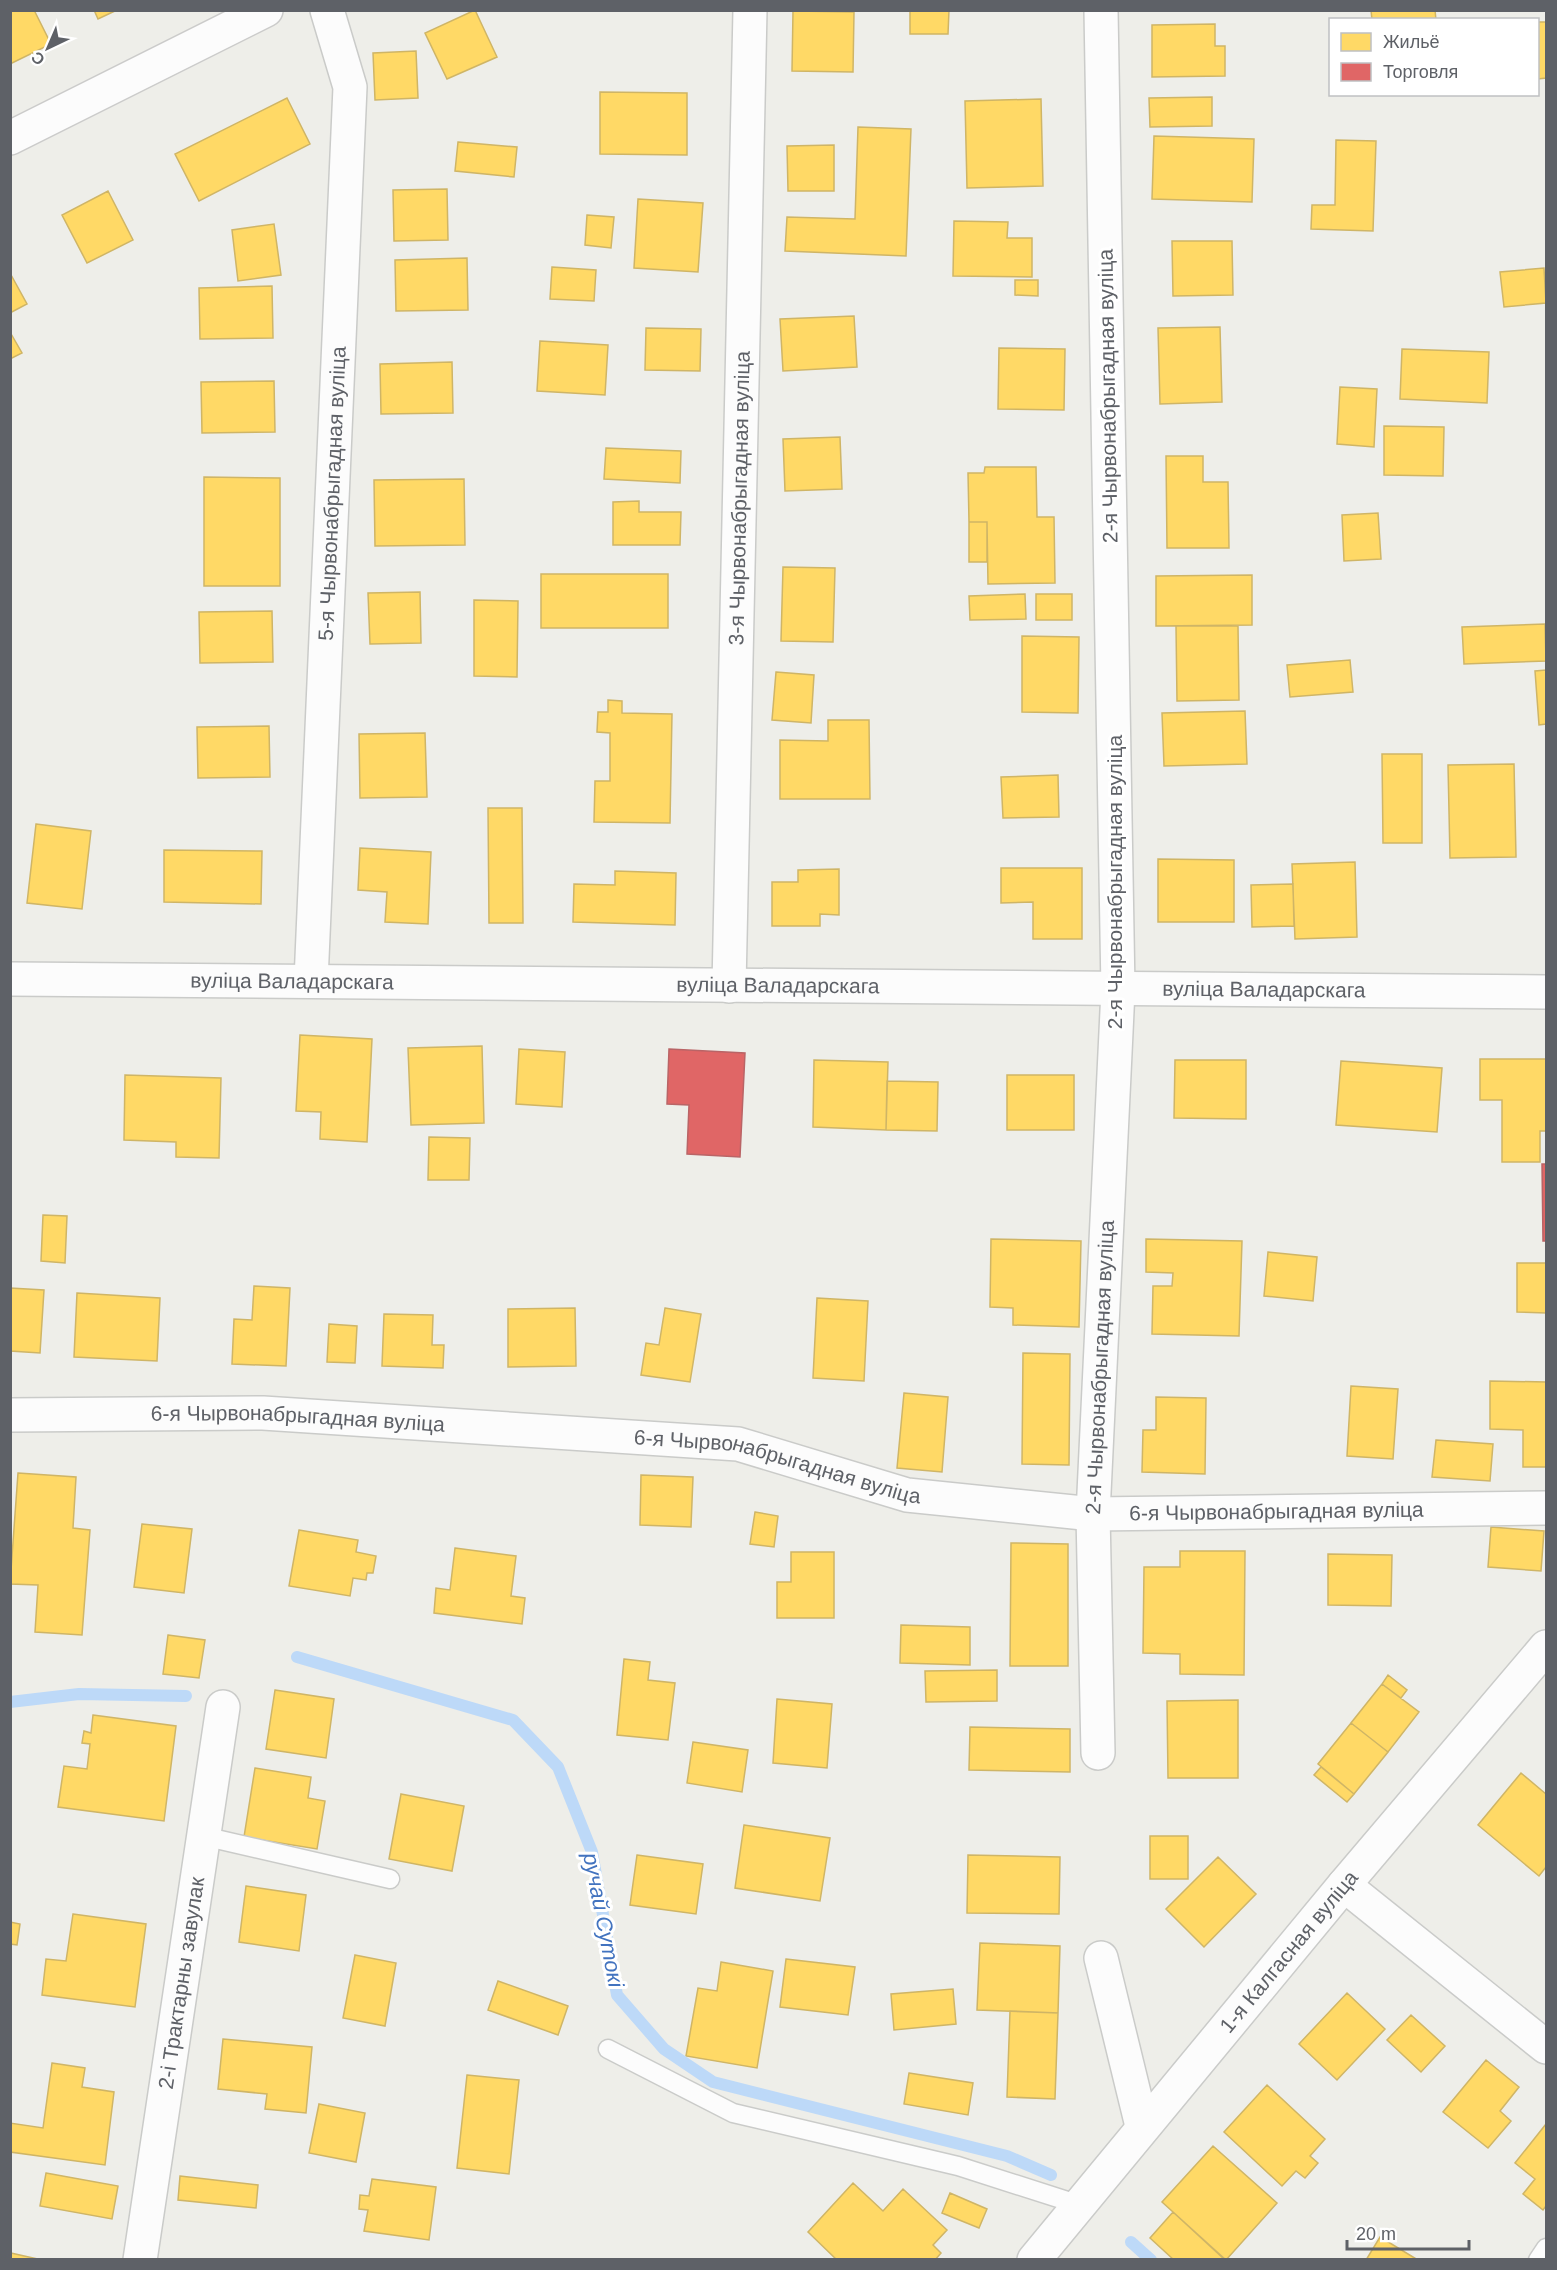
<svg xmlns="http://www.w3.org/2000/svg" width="1557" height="2270" font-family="Arial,sans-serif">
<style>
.homes{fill:#ffd966;stroke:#cfb566;stroke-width:1.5}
.shops{fill:#e06666;stroke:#b96466;stroke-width:1.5}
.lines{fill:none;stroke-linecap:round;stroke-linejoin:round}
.stream{stroke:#bdd9f8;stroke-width:12}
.lane-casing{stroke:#cacbc9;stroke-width:21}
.street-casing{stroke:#cacbc9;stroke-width:36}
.secondary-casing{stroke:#cbcbca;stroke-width:36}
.lane{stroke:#fcfcfc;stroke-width:18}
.street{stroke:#fcfcfc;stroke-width:33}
.secondary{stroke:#fcfcfc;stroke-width:33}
.labels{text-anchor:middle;stroke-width:6;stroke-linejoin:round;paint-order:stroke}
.street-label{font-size:21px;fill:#5e6167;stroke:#fff}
.water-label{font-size:22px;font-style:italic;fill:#4273bf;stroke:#fff}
</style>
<rect width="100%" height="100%" fill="#eeeee9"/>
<path class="homes" d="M10 10H34L51 44 10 64Z
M94 10H117L98 19Z
M475 10 497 57 447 79 425 33Z
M910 10H949L948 34H910Z
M1371 10H1435L1436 20H1372Z
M793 11 854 12 853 72 792 71Z
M1538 22H1546V78L1538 79Z
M1215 24V46H1225V76L1152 77V25Z
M416 51 418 98 375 100 373 53Z
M600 92 687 93V155L600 154Z
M1212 97V126L1150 127 1149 98Z
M287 98 310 144 199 201 175 154Z
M1041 99 1043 186 967 188 965 101Z
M858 127 911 129 906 256 785 251 787 217 855 219Z
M1154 136 1254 139 1252 202 1152 199Z
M1336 140 1376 141 1373 231 1311 229 1312 205H1335Z
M458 142 517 147 514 177 455 171Z
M834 145V191H788L787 146Z
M447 189 448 240 394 241 393 190Z
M108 191 133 240 87 263 62 215Z
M638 199 703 203 698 272 634 268Z
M587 215 614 217 611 248 585 245Z
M954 221 1008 222 1007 238H1032V277L953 276Z
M274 224 281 275 238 281 232 230Z
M1172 241H1232L1233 295 1173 296Z
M467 258 468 310 396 311 395 260Z
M552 267 596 270 594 301 550 299Z
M1544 268 1546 303 1504 307 1500 272Z
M10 273 27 304 10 313Z
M1015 280H1038V296L1015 295Z
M272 286 273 338 200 339 199 288Z
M854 316 857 367 783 371 780 319Z
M1220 327 1222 402 1160 404 1158 328Z
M646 328 701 329 700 371 645 370Z
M10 332 22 353 10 359Z
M540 341 608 345 605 395 537 391Z
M999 348 1065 349 1064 410 998 409Z
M1402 349 1489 352 1487 403 1400 399Z
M452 362 453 413 381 414 380 364Z
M274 381 275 432 202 433 201 382Z
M1340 387 1377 389 1374 447 1337 444Z
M1384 426 1444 427 1443 476 1384 475Z
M840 437 842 489 785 491 783 439Z
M606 448 681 451 680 483 604 479Z
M1166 456H1203V482H1228L1229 548H1167Z
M985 467H1036L1037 517H1054L1055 583 988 584 987 522H969L968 473H984Z
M204 477 280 478V586H204Z
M464 479 465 545 375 546 374 480Z
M639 501V512H681L680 545H613V502Z
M1378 513 1381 559 1344 561 1342 515Z
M969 522H987V562H969Z
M783 567 835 568 833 642 781 641Z
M541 574H668V628H541Z
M1252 575V625L1156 626V576Z
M420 592 421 643 370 644 368 593Z
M1025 594 1026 619 970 620 969 596Z
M1036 594H1072V620H1036Z
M474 600 518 601 517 677 474 676Z
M272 611 273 662 200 663 199 612Z
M1545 624 1546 661 1464 664 1462 627Z
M1176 626H1238L1239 700 1177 701Z
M1022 636 1079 637 1078 713 1022 712Z
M1350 660 1353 692 1290 697 1287 665Z
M1546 670V724L1539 725 1535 671Z
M776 672 814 675 811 723 772 720Z
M608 700 622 701V713L672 714 670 823 594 822 595 781H610V733L597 732 598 712H608Z
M1245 711 1247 764 1164 766 1162 713Z
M828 720H869L870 799H780V740L828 741Z
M269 726 270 777 198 778 197 727Z
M425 733 427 797 360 798 359 734Z
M1382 754H1422V843H1383Z
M1514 764 1516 857 1450 858 1448 765Z
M1058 775 1059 817 1003 818 1001 777Z
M488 808H522L523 923H489Z
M36 824 91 831 82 909 27 903Z
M360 848 431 852 428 924 385 922 387 892 358 890Z
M164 850 262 851 261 904 164 902Z
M1158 859 1234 860V922H1158Z
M1355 862 1357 937 1295 939 1292 864Z
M1001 868H1082V939H1033V902L1001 903Z
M839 869V915L820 914V926H772V882H798V870Z
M615 871 676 873 675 925 573 922 574 884 615 885Z
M1293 884 1294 926 1252 927 1251 885Z
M300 1035 372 1039 367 1142 320 1139 321 1112 296 1111Z
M482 1046 484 1123 411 1125 408 1048Z
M519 1049 565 1052 562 1107 516 1104Z
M1480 1059H1546V1131H1540V1162H1502V1100H1480Z
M814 1060 888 1062 886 1130 813 1127Z
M1175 1060H1246V1119L1174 1118Z
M1341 1061 1442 1068 1437 1132 1336 1125Z
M125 1075 221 1078 219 1158 176 1157V1142L124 1140Z
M1007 1075H1074V1130H1007Z
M887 1081 938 1082 937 1131 886 1130Z
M429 1137 470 1138 469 1180H428Z
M43 1215 67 1216 65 1263 41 1261Z
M991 1239 1081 1241 1079 1327 1013 1325V1308L990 1307Z
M1146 1239 1242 1241 1239 1336 1152 1334 1153 1286H1172L1173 1273 1146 1272Z
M1268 1252 1317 1257 1313 1301 1264 1296Z
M1517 1263H1546V1313L1517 1312Z
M254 1286 290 1288 286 1366 232 1364 234 1319 252 1320Z
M10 1288 44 1290 40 1353 10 1351Z
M77 1293 160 1298 157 1361 74 1357Z
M817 1298 868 1301 864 1381 813 1378Z
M575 1308 576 1366 508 1367V1309Z
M665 1308 701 1314 690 1382 641 1375 646 1343 659 1345Z
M384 1314 433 1315 432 1345H444L443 1368 382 1366Z
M329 1324 357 1326 355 1363 327 1362Z
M1023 1353 1070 1354 1069 1465 1022 1464Z
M1490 1381 1546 1382V1467H1523V1430L1490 1429Z
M1351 1386 1398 1389 1393 1459 1347 1456Z
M904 1393 948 1397 942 1472 897 1468Z
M1156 1397 1206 1398 1205 1474 1142 1472 1143 1430H1156Z
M1436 1440 1493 1444 1490 1481 1432 1477Z
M18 1473 76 1477 73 1528 90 1530 82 1635 35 1632 38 1585 10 1584Z
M641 1475 693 1477 691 1527 640 1525Z
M755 1512 778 1516 774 1547 750 1544Z
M142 1524 192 1529 184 1593 134 1587Z
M1491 1527 1544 1531 1541 1571 1488 1567Z
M299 1530 358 1540 356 1552 376 1556 373 1573H367L366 1580 353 1578 350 1596 289 1586Z
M1011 1543 1068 1544V1666H1010Z
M455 1548 516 1556 511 1596 525 1598 522 1624 434 1613 436 1588 450 1590Z
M1180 1551H1245L1244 1675 1180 1674V1654L1143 1653 1144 1567H1180Z
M791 1552H834V1618H777V1582H791Z
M1328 1554 1392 1555 1391 1606 1328 1605Z
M901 1625 970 1627V1665L900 1663Z
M168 1635 205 1640 199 1678 163 1674Z
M624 1659 650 1662 648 1680 675 1683 668 1740 617 1735Z
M997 1670V1701L926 1702 925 1671Z
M1388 1675 1407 1690 1401 1698 1382 1684Z
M1382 1684 1419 1712 1388 1752 1351 1723Z
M275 1690 334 1699 326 1758 266 1749Z
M777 1699 832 1704 827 1768 773 1763Z
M1238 1700V1778H1168L1167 1701Z
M93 1715 176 1726 164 1821 58 1807 64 1766 87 1769 90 1744 82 1743 84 1731 91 1733Z
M1351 1723 1388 1752 1354 1794 1318 1764Z
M970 1727 1070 1729V1772L969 1770Z
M693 1742 748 1750 742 1792 687 1783Z
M1321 1767 1354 1794 1347 1802 1314 1775Z
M255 1768 311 1777 308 1798 325 1801 317 1849 244 1837Z
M1521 1773 1546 1794V1867L1539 1876 1478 1825Z
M401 1794 464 1806 452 1871 389 1859Z
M744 1825 830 1838 820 1901 735 1888Z
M1150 1836H1188V1879H1150Z
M637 1855 703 1864 696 1914 630 1905Z
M968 1855 1060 1857 1059 1914 967 1913Z
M1218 1857 1256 1894 1204 1947 1166 1909Z
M246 1886 306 1895 299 1951 239 1942Z
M73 1914 146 1924 135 2007 42 1995 46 1959 66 1961Z
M10 1922 20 1924 17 1945 10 1944Z
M980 1943 1060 1946 1058 2013 977 2010Z
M355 1955 396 1963 385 2026 343 2018Z
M786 1959 855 1967 848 2015 780 2007Z
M721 1962 773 1971 757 2068 686 2056 698 1988 717 1991Z
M498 1981 568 2006 558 2035 488 2010Z
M953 1989 956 2024 894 2030 891 1994Z
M1347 1993 1385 2029 1337 2080 1299 2044Z
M1010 2011 1058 2013 1055 2099 1007 2097Z
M1411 2015 1445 2046 1421 2072 1387 2040Z
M223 2039 312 2047 306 2113 265 2109 267 2094 218 2089Z
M1486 2060 1519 2087 1500 2111 1511 2121 1488 2148 1443 2112Z
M52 2063 85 2068 82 2087 114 2092 105 2165 10 2152V2123L43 2128Z
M909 2073 973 2083 968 2115 904 2104Z
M467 2075 519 2080 509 2174 457 2168Z
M1267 2085 1325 2139 1310 2156 1318 2163 1305 2178 1296 2171 1282 2186 1224 2132Z
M319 2104 365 2113 356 2162 309 2153Z
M1546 2124V2206L1543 2210 1523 2194 1535 2179 1515 2163Z
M1213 2146 1277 2203 1226 2260 1162 2202Z
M46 2173 118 2186 112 2219 40 2206Z
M180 2176 258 2185 256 2208 178 2200Z
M372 2179 436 2187 429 2240 364 2231 368 2210 359 2209 360 2195 369 2196Z
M853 2183 883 2211 903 2189 947 2230 933 2245 941 2253 935 2260H837L808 2232Z
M950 2193 987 2209 979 2228 942 2213Z
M1173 2212 1225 2260H1174L1150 2238Z
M1380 2237 1418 2260H1366Z
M11 2253 42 2260H10Z"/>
<path class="shops" d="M669 1049 745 1053 740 1157 687 1154 689 1105 667 1104Z
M1542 1164H1546V1241H1543Z"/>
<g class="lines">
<path class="stream" d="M297 1657 513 1720 558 1767 592 1852 617 1995 664 2049 713 2082 1007 2156 1051 2175
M10 1702 79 1694 186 1696
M1131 2242 1151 2260"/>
<defs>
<path id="lane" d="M203 1836 390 1879
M608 2049 733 2113 958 2166 1080 2205
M1538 2260 1546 2248"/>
<g id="street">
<path id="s1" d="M10 979 1546 992"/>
<path id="s2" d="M311 981 350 87 327 10"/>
<path id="s3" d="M729 986 750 10"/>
<path id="s4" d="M10 1415 263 1413 738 1444 907 1495 1093 1514 1546 1508"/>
<path id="s5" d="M1098 1753 1093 1514 1118 990 1101 10"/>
<path d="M1344 1885 1546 2047"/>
<path d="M1101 1958 1142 2126"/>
<path id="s6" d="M140 2260 223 1707"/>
<path id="s7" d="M1034 2260 1344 1885 1546 1647"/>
</g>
<path id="secondary" d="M10 138 266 10"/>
</defs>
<use href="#lane" class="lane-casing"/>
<use href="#street" class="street-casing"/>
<use href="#secondary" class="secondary-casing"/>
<use href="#lane" class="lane"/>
<use href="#street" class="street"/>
<use href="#secondary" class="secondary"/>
</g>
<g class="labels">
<g class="street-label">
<text transform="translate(1108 396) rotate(-91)" y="7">2-я Чырвонабрыгадная вуліца</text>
<text dy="7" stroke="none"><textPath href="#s2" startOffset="488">5-я Чырвонабрыгадная вуліца</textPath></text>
<text dy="7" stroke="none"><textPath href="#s3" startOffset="488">3-я Чырвонабрыгадная вуліца</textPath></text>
<text transform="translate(1115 882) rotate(-90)" y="7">2-я Чырвонабрыгадная вуліца</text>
<text dy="7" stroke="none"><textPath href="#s1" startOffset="282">вуліца Валадарскага</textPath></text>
<text dy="7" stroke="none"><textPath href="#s1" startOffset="768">вуліца Валадарскага</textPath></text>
<text dy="7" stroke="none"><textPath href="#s1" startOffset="1254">вуліца Валадарскага</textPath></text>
<text dy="7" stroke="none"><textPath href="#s5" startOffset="386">2-я Чырвонабрыгадная вуліца</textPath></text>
<text dy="7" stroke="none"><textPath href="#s4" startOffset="288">6-я Чырвонабрыгадная вуліца</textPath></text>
<text dy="7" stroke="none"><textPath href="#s4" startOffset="772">6-я Чырвонабрыгадная вуліца</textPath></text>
<text dy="7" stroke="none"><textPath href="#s4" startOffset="1276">6-я Чырвонабрыгадная вуліца</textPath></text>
<text dy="7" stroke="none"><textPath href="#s7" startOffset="400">1-я Калгасная вуліца</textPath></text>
<text dy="7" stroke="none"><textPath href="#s6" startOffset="280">2-і Трактарны завулак</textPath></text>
</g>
<g class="water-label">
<text transform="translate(604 1920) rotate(79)" y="8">ручай Сутокі</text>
</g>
</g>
<rect width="1557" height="2270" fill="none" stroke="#5e6167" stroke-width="24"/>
<rect x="1329" y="18" width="210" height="78" fill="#ffffff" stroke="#bfc0c2" stroke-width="1.5"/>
<rect x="1341" y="33" width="30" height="18" fill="#ffd966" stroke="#bfc0c2" stroke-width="1.5"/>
<text x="1383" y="48" font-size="18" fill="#5e6167">Жильё</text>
<rect x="1341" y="63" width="30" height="18" fill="#e06666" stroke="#bfc0c2" stroke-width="1.5"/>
<text x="1383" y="78" font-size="18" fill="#5e6167">Торговля</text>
<g transform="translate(48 48) rotate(224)" stroke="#ffffff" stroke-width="4.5" paint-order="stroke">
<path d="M0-4.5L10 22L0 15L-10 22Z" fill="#5e6167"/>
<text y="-9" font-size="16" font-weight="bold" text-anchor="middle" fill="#5e6167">С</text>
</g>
<path d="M1347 2240v9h122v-9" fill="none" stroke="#5e6167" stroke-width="3"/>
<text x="1356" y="2240" font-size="18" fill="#5e6167" stroke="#ffffff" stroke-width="4.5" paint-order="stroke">20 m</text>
</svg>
